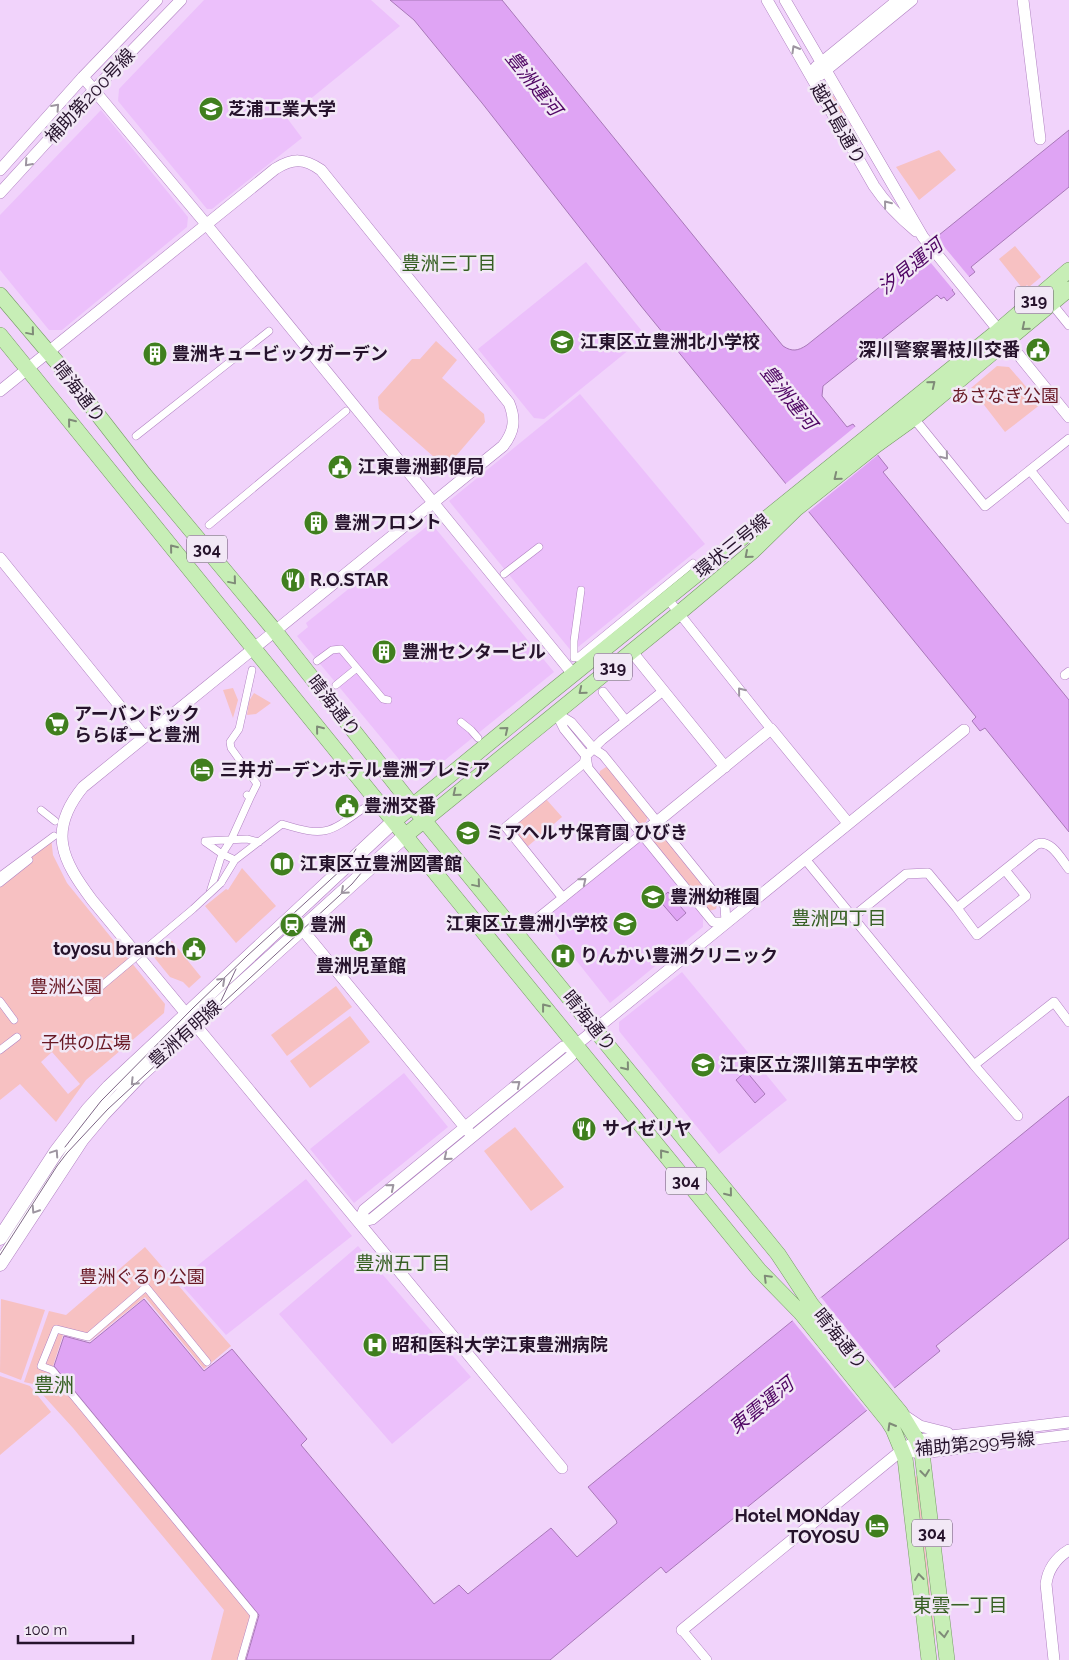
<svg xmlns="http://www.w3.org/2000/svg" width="1069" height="1660" font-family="Raleway,'Noto Sans JP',sans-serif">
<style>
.built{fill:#ecc0fb}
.green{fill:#f7c1c2;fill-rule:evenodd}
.water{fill:#dfa4f4;stroke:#a878b8}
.pier{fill:#f1d3fb}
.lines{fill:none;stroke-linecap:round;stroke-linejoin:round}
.pedestrian-casing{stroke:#b081c1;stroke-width:8}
.minor-casing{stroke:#b081c1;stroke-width:10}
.tertiary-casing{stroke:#b081c1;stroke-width:12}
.secondary-casing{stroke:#b081c1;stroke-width:15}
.primary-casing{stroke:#769a66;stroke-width:16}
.pedestrian{stroke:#fff;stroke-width:7}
.minor{stroke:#fff;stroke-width:9}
.tertiary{stroke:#fff;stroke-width:11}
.secondary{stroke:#fff;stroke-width:14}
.primary{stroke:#c7eeb6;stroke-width:15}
.tram{stroke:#7e6686;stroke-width:1}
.pedestrian-bridge-casing{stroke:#b081c1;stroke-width:8;stroke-linecap:butt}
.pedestrian-bridge{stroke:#fff;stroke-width:7}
.oneway{stroke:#9d95a0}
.oneway2{stroke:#7f8b78}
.labels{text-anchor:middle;stroke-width:5;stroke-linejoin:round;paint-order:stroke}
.shield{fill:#f2e8f6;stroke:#635369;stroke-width:1}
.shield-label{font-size:16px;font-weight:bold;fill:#26132c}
.street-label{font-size:18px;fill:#26132c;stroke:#f2e8f6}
.poi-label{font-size:18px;font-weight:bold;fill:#26132c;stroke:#f2e8f6;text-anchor:start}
.park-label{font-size:18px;fill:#681824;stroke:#f2e8f6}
.water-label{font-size:19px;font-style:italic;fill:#4f0563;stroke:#f2e8f6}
.neighbourhood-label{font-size:19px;fill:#376024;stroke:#f2e8f6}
.quarter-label{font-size:20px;fill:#376024;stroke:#f2e8f6}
</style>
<rect width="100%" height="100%" fill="#f1d3fb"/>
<path class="built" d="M204 0H371L400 26 287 118 302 138 212 209H207L118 101 119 89Z
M101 110 188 217 187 227 62 330H49L0 270V215Z
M586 262 646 336 544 419 534 418 478 349Z
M580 394 705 544 572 652 449 501Z
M431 523 554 672 424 777 412 775 297 636 308 627 306 623Z
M639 842H643L703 918V927L610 1003 544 920Z
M682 972 787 1100 719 1154 619 1031V1022Z
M404 1073 448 1127 354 1203 310 1149Z
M306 1179 352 1236 226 1335 178 1281Z
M358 1246 471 1377 392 1444 279 1314Z"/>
<path class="green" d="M828 87 859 140 858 142 855 141 825 89Z
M939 150 956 170 919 200 896 167Z
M1015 246 1041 277 1029 287 1027 285 1023 289 999 259Z
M436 341 457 360 442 378 484 414 485 422 450 463 442 464 379 409 378 397 412 359H420Z
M997 366 1009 367 1041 404 1005 432 971 388Z
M233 688 238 700 233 718 223 690Z
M254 693 271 703 256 714 247 715 249 701Z
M606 767 611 769 648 816 646 822 639 824 599 776 600 771Z
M546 799 562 817 527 847 512 830V827Z
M658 832H661L718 900 716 909 709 911 651 840 653 835Z
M51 837 53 855 67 883 165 1004 164 1013 86 1080 56 1122 20 1084 0 1100V878ZM52 1052 80 1084 68 1094 41 1062Z
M242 868 276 906 236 943 205 906 226 889 228 890Z
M172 941 201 977 189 988 183 982 170 977 153 956Z
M336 986 352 1007 287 1056 271 1035Z
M350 1016 370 1042 310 1088 290 1061Z
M515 1127 564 1187 531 1211 484 1151Z
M145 1247 231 1346 204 1369 145 1297 90 1341 63 1335 53 1366 258 1615 245 1660H211L224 1610 73 1428 33 1384 24 1382 49 1311 66 1315Z
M1 1299 45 1310 21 1380 0 1372Z
M0 1376 30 1386 51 1412 0 1455Z
M917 1476 935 1636 934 1637 915 1477Z"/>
<path class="water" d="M390 0H502L783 346C792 352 798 351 807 345L912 261 908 256 937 232 939 235 1069 130V187L971 267 975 272 952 290 955 294 947 301 944 297 941 299 937 295 823 386 822 396 847 427 853 424 888 468 883 472 1069 700V832L985 728 980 731 972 721 976 717 641 306 482 103 414 20Z
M668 892 686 913 677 921 659 900Z
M746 1071 765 1094 755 1103 736 1080Z
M1069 1096V1238L936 1346 940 1351 666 1573 661 1567 550 1660H246L259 1615 54 1366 64 1336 90 1343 144 1299 204 1371 232 1349 307 1439 301 1445 434 1604 459 1585 468 1594 551 1528 577 1557 617 1523 616 1520 588 1487Z"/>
<path class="pier" d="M932 232 971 279 955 292 916 245Z
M856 426 879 454 807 513 784 485Z
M821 1297 896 1390 868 1412 792 1320Z"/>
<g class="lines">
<defs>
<path id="pedestrian" d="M136 436 269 331
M209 525 346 411
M504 574 539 547
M574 658V641L581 590
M577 658 693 563
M317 661 332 650 341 649 383 699 388 700
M336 685 357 668
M461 722 471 730 478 738
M250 798 257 784 231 748 230 742 239 729 252 670
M41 810 55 821
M205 841 247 839 259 842
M205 842 222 854 235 860
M0 876 54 836
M0 883 29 860
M221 883 235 860 282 824C325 837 328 834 364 808
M210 892 222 854 231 840 250 798 247 795
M0 1001 14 1020
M0 1050 17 1037
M207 1362 146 1287 88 1337 56 1329 41 1366 52 1370 254 1615 241 1660"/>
<path id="minor" d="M1052 304 1069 325
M912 416 985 506 1069 439
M1030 470 1069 519
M667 598 771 729
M1065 675 1069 672
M603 692 626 721
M556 713 571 722 594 749 603 755 725 906 726 922H713L588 768 586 756 564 729Z
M805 859 974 1065 1018 1116
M563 898 506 827 584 763 586 756 602 740 663 691
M957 908 977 935 1026 896 1005 870
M853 917 906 874 928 873 957 908 1037 844C1051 839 1061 859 1069 869
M518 934 642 834
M974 1065 1054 1002 1069 1022
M682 1630 707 1660"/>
<path id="tertiary" d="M767 0 874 186C886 204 899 217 916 231
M785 0 923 237 1069 417
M1023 0 1040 139
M816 67 898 0
M820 75 912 0
M83 77 206 224 573 674
M0 170 83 77 157 0
M0 193 94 90 181 0
M0 391 275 169C293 158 304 158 321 170L509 403C516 420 514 432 503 446L83 787C47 831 62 860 92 900L562 1468
M0 558 144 736
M632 652 725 767
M642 834 771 729 848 823
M302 929 468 1131
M359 1222 372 1219 571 1056 576 1045 964 730
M359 1222 364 1210 563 1047 576 1045
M905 1416 920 1426 948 1433
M914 1452 922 1453 1069 1435
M682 1630 902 1450 917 1440 1069 1422
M1054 1660 1046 1584C1048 1569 1056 1558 1069 1550"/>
<path id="secondary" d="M0 1238 56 1152 88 1110 109 1087 394 821
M0 1264 82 1139 103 1114 139 1076 406 835"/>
<path id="primary" d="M0 295 60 366 144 474 275 631 423 819 778 1254 811 1304 900 1412 917 1440 922 1453 947 1660
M0 335C252 648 505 959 759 1270L801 1313 888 1421 893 1429 905 1458 929 1660
M394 821 544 698 998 331 1069 270
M406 835 679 613 753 551 796 509 875 446 914 418 1069 289"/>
</defs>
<use href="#pedestrian" class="pedestrian-casing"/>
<use href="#minor" class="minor-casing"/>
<use href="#tertiary" class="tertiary-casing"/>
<use href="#secondary" class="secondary-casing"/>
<use href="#primary" class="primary-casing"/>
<use href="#pedestrian" class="pedestrian"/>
<use href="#minor" class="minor"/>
<use href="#tertiary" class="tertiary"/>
<use href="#secondary" class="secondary"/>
<use href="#primary" class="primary"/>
<path class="tram" d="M221 1001 236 969
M65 1147 101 1101 193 1008 247 956 341 870 347 863 356 849
M0 1255 57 1166 67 1153 108 1109 352 884 367 866 372 856"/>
<defs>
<path id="pedestrian-bridge" d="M87 998 193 909 221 883"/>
</defs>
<use href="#pedestrian-bridge" class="pedestrian-bridge-casing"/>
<use href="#pedestrian-bridge" class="pedestrian-bridge"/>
</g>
<defs><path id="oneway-chevron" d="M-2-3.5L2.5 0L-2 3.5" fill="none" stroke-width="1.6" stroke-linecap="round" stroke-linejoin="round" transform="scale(1.25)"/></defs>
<g class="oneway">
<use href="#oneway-chevron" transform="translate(795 49) rotate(-120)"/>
<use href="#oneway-chevron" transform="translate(56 107) rotate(-48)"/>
<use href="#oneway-chevron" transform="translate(28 163) rotate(132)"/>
<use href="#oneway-chevron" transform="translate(887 204) rotate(-129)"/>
<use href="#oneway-chevron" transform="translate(945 456) rotate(51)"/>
<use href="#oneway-chevron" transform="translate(741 691) rotate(-129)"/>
<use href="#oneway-chevron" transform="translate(583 881) rotate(-39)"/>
<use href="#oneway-chevron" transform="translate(344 891) rotate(138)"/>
<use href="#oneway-chevron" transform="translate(222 981) rotate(-43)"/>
<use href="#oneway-chevron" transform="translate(134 1082) rotate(134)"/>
<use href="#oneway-chevron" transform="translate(517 1084) rotate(-39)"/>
<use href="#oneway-chevron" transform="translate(55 1153) rotate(-56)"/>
<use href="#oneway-chevron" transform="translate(447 1157) rotate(141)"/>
<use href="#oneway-chevron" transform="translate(391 1187) rotate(-40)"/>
<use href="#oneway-chevron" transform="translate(35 1210) rotate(123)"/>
</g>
<g class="oneway2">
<use href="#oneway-chevron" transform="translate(1025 327) rotate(140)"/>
<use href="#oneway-chevron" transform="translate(31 332) rotate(50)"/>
<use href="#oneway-chevron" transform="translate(932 384) rotate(-39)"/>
<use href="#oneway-chevron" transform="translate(71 422) rotate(-129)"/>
<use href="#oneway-chevron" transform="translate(837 477) rotate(141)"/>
<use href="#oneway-chevron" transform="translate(173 548) rotate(-129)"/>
<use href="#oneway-chevron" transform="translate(748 555) rotate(139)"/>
<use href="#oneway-chevron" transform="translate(233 581) rotate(50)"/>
<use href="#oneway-chevron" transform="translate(582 691) rotate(141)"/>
<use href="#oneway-chevron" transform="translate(319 729) rotate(-129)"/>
<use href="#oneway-chevron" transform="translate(505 730) rotate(-39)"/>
<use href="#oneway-chevron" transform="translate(456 793) rotate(141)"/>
<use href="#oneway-chevron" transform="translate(477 884) rotate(50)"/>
<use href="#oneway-chevron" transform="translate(545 1007) rotate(-128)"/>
<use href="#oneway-chevron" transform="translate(626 1067) rotate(51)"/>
<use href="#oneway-chevron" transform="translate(663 1153) rotate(-129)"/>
<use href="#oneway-chevron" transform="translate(729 1193) rotate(51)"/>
<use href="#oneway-chevron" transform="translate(767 1278) rotate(-135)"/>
<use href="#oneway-chevron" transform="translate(891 1426) rotate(-120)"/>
<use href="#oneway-chevron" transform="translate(925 1473) rotate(83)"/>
<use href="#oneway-chevron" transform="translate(919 1577) rotate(-97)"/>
<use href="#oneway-chevron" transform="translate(944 1634) rotate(83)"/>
</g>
<defs>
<symbol id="university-disc" viewBox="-11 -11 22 22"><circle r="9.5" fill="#407f1e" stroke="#f2e8f6"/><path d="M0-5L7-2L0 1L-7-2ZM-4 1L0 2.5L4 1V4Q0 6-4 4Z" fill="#fff"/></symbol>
<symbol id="school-disc" viewBox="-11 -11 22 22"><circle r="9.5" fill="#407f1e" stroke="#f2e8f6"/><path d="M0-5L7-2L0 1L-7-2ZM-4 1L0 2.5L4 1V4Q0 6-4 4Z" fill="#fff"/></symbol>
<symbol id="civic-disc" viewBox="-11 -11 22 22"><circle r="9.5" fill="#407f1e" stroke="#f2e8f6"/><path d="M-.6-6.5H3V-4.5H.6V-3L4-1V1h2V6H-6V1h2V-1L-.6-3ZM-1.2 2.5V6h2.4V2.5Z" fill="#fff"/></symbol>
<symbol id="building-disc" viewBox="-11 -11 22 22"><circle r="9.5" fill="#407f1e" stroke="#f2e8f6"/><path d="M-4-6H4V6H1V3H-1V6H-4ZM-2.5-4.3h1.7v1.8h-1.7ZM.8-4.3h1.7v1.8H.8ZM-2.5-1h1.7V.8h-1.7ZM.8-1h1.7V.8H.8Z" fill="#fff"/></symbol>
<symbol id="restaurant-disc" viewBox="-11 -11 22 22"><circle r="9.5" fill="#407f1e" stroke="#f2e8f6"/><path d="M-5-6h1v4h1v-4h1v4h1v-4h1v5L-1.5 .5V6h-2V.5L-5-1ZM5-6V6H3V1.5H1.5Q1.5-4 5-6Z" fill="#fff"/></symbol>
<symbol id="supermarket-disc" viewBox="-11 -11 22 22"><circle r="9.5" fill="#407f1e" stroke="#f2e8f6"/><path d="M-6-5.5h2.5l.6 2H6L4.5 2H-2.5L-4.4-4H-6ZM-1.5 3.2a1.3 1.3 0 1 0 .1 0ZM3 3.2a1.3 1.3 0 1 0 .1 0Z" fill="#fff"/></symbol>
<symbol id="hotel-disc" viewBox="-11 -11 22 22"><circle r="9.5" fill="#407f1e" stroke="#f2e8f6"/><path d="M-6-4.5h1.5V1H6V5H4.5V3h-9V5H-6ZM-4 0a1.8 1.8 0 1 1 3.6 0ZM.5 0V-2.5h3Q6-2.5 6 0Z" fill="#fff"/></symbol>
<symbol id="library-disc" viewBox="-11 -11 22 22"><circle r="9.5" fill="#407f1e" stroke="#f2e8f6"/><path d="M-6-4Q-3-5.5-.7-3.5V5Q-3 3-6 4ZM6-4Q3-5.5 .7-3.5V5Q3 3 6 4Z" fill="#fff"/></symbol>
<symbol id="station-disc" viewBox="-11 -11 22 22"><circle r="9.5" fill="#407f1e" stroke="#f2e8f6"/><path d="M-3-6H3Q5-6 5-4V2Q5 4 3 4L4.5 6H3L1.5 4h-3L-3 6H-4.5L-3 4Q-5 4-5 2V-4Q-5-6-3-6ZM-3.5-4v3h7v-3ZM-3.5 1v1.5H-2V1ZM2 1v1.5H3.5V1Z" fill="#fff"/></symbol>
<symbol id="hospital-disc" viewBox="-11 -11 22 22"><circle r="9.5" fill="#407f1e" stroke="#f2e8f6"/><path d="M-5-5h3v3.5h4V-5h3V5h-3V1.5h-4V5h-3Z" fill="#fff"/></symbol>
</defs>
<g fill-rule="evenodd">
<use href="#university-disc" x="197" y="95" width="28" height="28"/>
<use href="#school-disc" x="548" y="328" width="28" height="28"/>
<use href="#civic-disc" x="1024" y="336" width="28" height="28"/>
<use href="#building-disc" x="141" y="340" width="28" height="28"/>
<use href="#civic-disc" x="326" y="453" width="28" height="28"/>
<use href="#building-disc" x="302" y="509" width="28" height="28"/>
<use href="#restaurant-disc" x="279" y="566" width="28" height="28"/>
<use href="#building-disc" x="370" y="638" width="28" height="28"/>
<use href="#supermarket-disc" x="43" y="710" width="28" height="28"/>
<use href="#hotel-disc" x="188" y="756" width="28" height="28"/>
<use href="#civic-disc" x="333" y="792" width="28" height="28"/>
<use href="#school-disc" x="454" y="819" width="28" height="28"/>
<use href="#library-disc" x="268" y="850" width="28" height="28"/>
<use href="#school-disc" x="639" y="883" width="28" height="28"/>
<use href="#school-disc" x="611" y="910" width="28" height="28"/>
<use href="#station-disc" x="278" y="911" width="28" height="28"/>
<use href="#civic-disc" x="347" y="926" width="28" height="28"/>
<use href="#civic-disc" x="180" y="935" width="28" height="28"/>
<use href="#hospital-disc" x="549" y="942" width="28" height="28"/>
<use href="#school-disc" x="689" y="1051" width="28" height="28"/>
<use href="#restaurant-disc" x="570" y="1115" width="28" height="28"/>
<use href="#hospital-disc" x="361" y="1331" width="28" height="28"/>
<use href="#hotel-disc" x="863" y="1512" width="28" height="28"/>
</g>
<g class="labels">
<g class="shield">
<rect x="1015" y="286.5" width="38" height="27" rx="4"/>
<rect x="187" y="535.5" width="40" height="27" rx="4"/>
<rect x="594" y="653.5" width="38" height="27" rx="4"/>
<rect x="666" y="1167.5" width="40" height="27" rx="4"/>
<rect x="912" y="1519.5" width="40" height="27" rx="4"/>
</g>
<g class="shield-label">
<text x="1034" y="306">319</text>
<text x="207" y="555">304</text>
<text x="613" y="673">319</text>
<text x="686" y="1187">304</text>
<text x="932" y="1539">304</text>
</g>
<g class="street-label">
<text transform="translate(90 96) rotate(-47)" y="6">補助第200号線</text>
<text transform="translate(838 124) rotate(60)" y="6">越中島通り</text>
<text transform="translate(79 392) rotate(52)" y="6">晴海通り</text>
<text transform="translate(732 546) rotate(-39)" y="6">環状三号線</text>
<text transform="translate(334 706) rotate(52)" y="6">晴海通り</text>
<text transform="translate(589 1021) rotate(51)" y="6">晴海通り</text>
<text transform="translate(185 1034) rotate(-42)" y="6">豊洲有明線</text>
<text transform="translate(840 1339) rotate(51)" y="6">晴海通り</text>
<text transform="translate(975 1444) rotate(-5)" y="6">補助第299号線</text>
</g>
<g class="poi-label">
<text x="228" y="115">芝浦工業大学</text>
<text x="580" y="348">江東区立豊洲北小学校</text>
<text x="1020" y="356" text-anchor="end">深川警察署枝川交番</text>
<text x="172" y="360">豊洲キュービックガーデン</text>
<text x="358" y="473">江東豊洲郵便局</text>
<text x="334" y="529">豊洲フロント</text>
<text x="310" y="586">R.O.STAR</text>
<text x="402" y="658">豊洲センタービル</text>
<text x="74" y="720">アーバンドック<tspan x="74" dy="21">ららぽーと豊洲</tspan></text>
<text x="220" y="776">三井ガーデンホテル豊洲プレミア</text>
<text x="364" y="812">豊洲交番</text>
<text x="486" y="839">ミアヘルサ保育園 ひびき</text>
<text x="300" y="870">江東区立豊洲図書館</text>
<text x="670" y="903">豊洲幼稚園</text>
<text x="608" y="930" text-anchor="end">江東区立豊洲小学校</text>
<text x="310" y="931">豊洲</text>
<text x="176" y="955" text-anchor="end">toyosu branch</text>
<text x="580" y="962">りんかい豊洲クリニック</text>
<text x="361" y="972" text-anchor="middle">豊洲児童館</text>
<text x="720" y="1071">江東区立深川第五中学校</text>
<text x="602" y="1135">サイゼリヤ</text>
<text x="392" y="1351">昭和医科大学江東豊洲病院</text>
<text x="860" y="1522" text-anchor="end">Hotel MONday<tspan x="860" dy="21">TOYOSU</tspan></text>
</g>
<g class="park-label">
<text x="1005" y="402">あさなぎ公園</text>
<text x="66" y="993">豊洲公園</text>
<text x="86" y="1049">子供の広場</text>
<text x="142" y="1283">豊洲ぐるり公園</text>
</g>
<g class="water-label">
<text transform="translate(534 83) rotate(51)" y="7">豊洲運河</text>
<text transform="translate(910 266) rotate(-39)" y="7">汐見運河</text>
<text transform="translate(789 397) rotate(51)" y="7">豊洲運河</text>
<text transform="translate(761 1405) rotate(-39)" y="7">東雲運河</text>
</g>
<g class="neighbourhood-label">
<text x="449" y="270">豊洲三丁目</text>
<text x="839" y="925">豊洲四丁目</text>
<text x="403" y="1270">豊洲五丁目</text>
<text x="960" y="1612">東雲一丁目</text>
</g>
<g class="quarter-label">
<text x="54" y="1392">豊洲</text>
</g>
</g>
<path d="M18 1635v8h115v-8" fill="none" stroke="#26132c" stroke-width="2.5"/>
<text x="25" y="1635" font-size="15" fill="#26132c" stroke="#f2e8f6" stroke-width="4" paint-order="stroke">100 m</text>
</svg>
